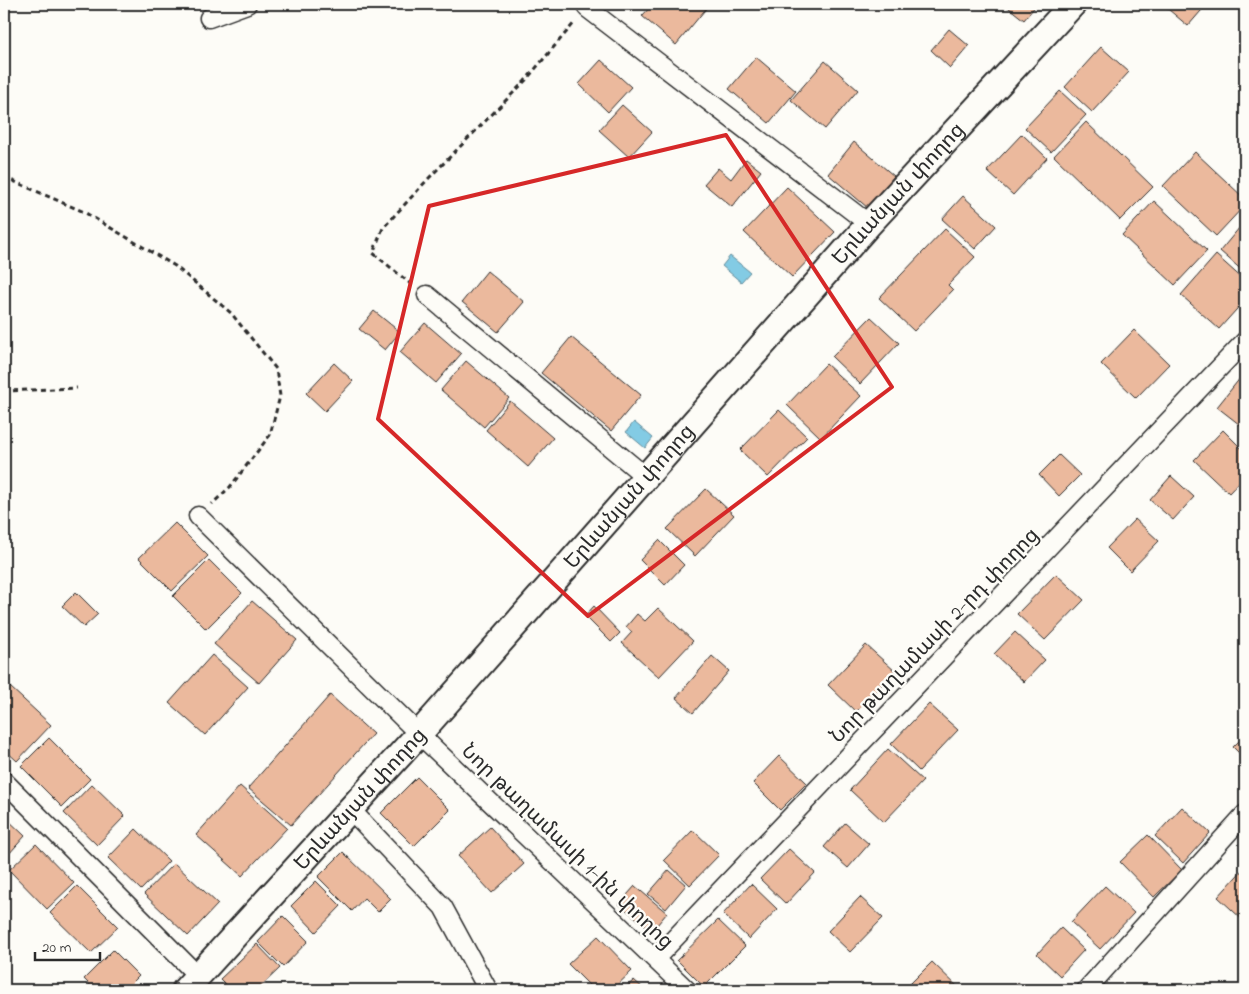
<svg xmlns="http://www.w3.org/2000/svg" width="1249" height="994" font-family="'Indie Flower','Noto Sans Armenian',sans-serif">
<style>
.water{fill:#83cbe4;stroke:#608b9a}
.building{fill:#ebb99d;stroke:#2b2b2b}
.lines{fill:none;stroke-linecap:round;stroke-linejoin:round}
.street-casing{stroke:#2b2b2b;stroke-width:21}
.secondary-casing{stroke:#2b2b2b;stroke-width:29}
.path{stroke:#2b2b2b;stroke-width:3;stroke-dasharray:5 4;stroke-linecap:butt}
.street{stroke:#fdfcf7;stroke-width:18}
.secondary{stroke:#fdfcf7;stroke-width:25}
.marked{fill:none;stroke:#d62828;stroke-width:4;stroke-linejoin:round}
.labels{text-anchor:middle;stroke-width:4.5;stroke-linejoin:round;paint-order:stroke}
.street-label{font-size:21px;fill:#2b2b2b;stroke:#fdfcf7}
</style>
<rect width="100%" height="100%" fill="#fdfcf7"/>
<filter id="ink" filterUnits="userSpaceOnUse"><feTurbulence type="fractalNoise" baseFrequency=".02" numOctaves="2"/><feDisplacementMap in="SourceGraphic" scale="10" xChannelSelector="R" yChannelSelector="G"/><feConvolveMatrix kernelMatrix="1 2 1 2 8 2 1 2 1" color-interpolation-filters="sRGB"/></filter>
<g filter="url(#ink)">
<path class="water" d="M730 256 750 272 741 282 722 266Z
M634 422 653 438 645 448 626 432Z"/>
<path class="building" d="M653 4H707L709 5 676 45 642 16Z
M1004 4H1037L1024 20Z
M1162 4H1207L1188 26Z
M949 29 969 46 950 68 931 50Z
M1101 47 1129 72 1092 112 1065 87Z
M756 57 796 91 769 123 729 89Z
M601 60 631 87 608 112 579 84Z
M825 61 858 90 825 129 791 100Z
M1060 91 1086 115 1051 152 1025 128Z
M622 105 652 132 629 157 599 130Z
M1086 122 1153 187 1120 220 1054 156Z
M1022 134 1047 158 1013 195 987 171Z
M854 142 894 176 868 208 828 174Z
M1195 152 1245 199V205L1216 236 1163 186Z
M746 159 761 171 732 207 704 184 718 168 731 179Z
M787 187 835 232 792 277 744 232Z
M963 196 996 226 975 249 942 219Z
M1154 201 1207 251 1175 285 1122 235Z
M1245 221V273L1220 251Z
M945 229 975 257 948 285 953 290 914 331 879 298Z
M1216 255 1245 281V300L1219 329 1181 295Z
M487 271 524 302 498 332 462 302Z
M374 311 400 332 385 350 359 329Z
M871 317 899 343 860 384 832 357Z
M425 323 461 354 436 383 400 352Z
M1134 330 1169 364 1136 398 1101 364Z
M571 337 641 395 611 431 541 373Z
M466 361 509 398 484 427 441 390Z
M334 363 353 381 325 411 306 393Z
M826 364 861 396 821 438 787 405Z
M1241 377 1245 381 1244 428 1217 407Z
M510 401 553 438 528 467 486 430Z
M779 410 807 437 768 477 740 450Z
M1223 430 1245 452V476L1229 493 1194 460Z
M1059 455 1080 475 1059 496 1039 475Z
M1171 476 1194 497 1173 520 1150 500Z
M706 489 734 515 695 556 667 529Z
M1135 519 1159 541 1130 571 1107 548Z
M175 523 208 556 172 591 139 558Z
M659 540 684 565 665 585 640 560Z
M209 560 242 593 206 629 173 596Z
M1056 574 1084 600 1045 640 1017 614Z
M76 592 98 614 84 627 62 606Z
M252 601 297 640 259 683 214 644Z
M594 606 620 633 611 642 585 616Z
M658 608 693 641 659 677 622 643 632 632 626 627 637 614 645 621Z
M1015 632 1045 660 1024 682 994 654Z
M866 645 895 671 856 712 828 685Z
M212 655 248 687 205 735 169 703Z
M712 656 729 671 693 713 676 698Z
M10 687 51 725 17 761 4 749V694Z
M330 695 373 734 291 825 248 788Z
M929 704 958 730 919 771 891 744Z
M1245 735V759L1233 747Z
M49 738 90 779 62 807 21 766Z
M888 749 923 781 884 822 850 790Z
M779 756 807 783 780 810 753 783Z
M417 777 450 810 414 846 381 813Z
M92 784 125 816 97 845 64 813Z
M240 786 287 828 242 876 196 835Z
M1182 807 1210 833 1183 863 1155 836Z
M4 816 25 836 8 855 4 851Z
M845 823 869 844 848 868 824 847Z
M490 827 524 864 492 893 458 856Z
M136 829 169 861 141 890 108 858Z
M693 830 719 855 690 885 664 860Z
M1148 835 1182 870 1154 897 1120 862Z
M36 844 74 883 47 909 9 870Z
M789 849 815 873 786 904 760 879Z
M343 852 391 899 378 912 364 898 352 911 318 877Z
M174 863 218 904 188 936 144 894Z
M1245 867V922L1218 897Z
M669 870 686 885 666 909 648 894Z
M316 881 341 906 316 932 291 906Z
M751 884 777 909 749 939 723 914Z
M77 886 118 927 91 953 50 913Z
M635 886 667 913 652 931 619 904Z
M1105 886 1134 913 1100 949 1071 922Z
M860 897 883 918 850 952 828 931Z
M283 916 308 941 283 967 258 942Z
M718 920 745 946 704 987 677 960Z
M1061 928 1084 950 1060 976 1037 954Z
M598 936 632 971 612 990H594L568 964Z
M257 944 280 968 257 990H231L220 979Z
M113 950 139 976 125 990H95L84 979Z
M932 962 961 990H904Z
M634 980 645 990H623Z
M1018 982 1027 990H1011Z"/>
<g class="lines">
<defs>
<path id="street" d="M587 8 869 224
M209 18 247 4
M427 295 646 477
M198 516 419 734 687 990
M4 781 198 976
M350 809 443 907 488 990
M655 959 1245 341
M1086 990 1245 814"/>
<g id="secondary">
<path id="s1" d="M185 990 419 734 869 224 1073 4"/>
</g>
</defs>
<use href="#street" class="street-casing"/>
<use href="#secondary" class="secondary-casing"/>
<path class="path" d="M4 177 84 212 175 266 231 313 276 369 280 396 270 435 230 487 212 504
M412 285 373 253 383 228 429 178 525 81 575 22
M4 391 77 388"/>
<use href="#street" class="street"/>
<use href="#secondary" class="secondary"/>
</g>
</g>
<path class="marked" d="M726 135 892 387 588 616 378 419 429 206Z"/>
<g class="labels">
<g class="street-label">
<text dy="7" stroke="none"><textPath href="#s1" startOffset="1069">Երևանյան փողոց</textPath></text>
<text dy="7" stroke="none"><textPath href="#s1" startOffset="664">Երևանյան փողոց</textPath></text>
<text transform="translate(934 635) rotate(-46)" y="7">Նոր թաղամասի 2-րդ փողոց</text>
<text dy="7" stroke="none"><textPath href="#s1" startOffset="259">Երևանյան փողոց</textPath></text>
<text transform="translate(568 846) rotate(44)" y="7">Նոր թաղամասի 1-ին փողոց</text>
</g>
</g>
<rect width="1249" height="994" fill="none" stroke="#fdfcf7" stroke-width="20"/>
<rect x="10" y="10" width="1229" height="974" fill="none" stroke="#2b2b2b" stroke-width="2" filter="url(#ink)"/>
<path d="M35 952v8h65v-8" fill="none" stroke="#2b2b2b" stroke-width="2.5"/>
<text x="42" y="952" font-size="15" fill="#2b2b2b" stroke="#fdfcf7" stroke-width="4" paint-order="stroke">20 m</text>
</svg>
